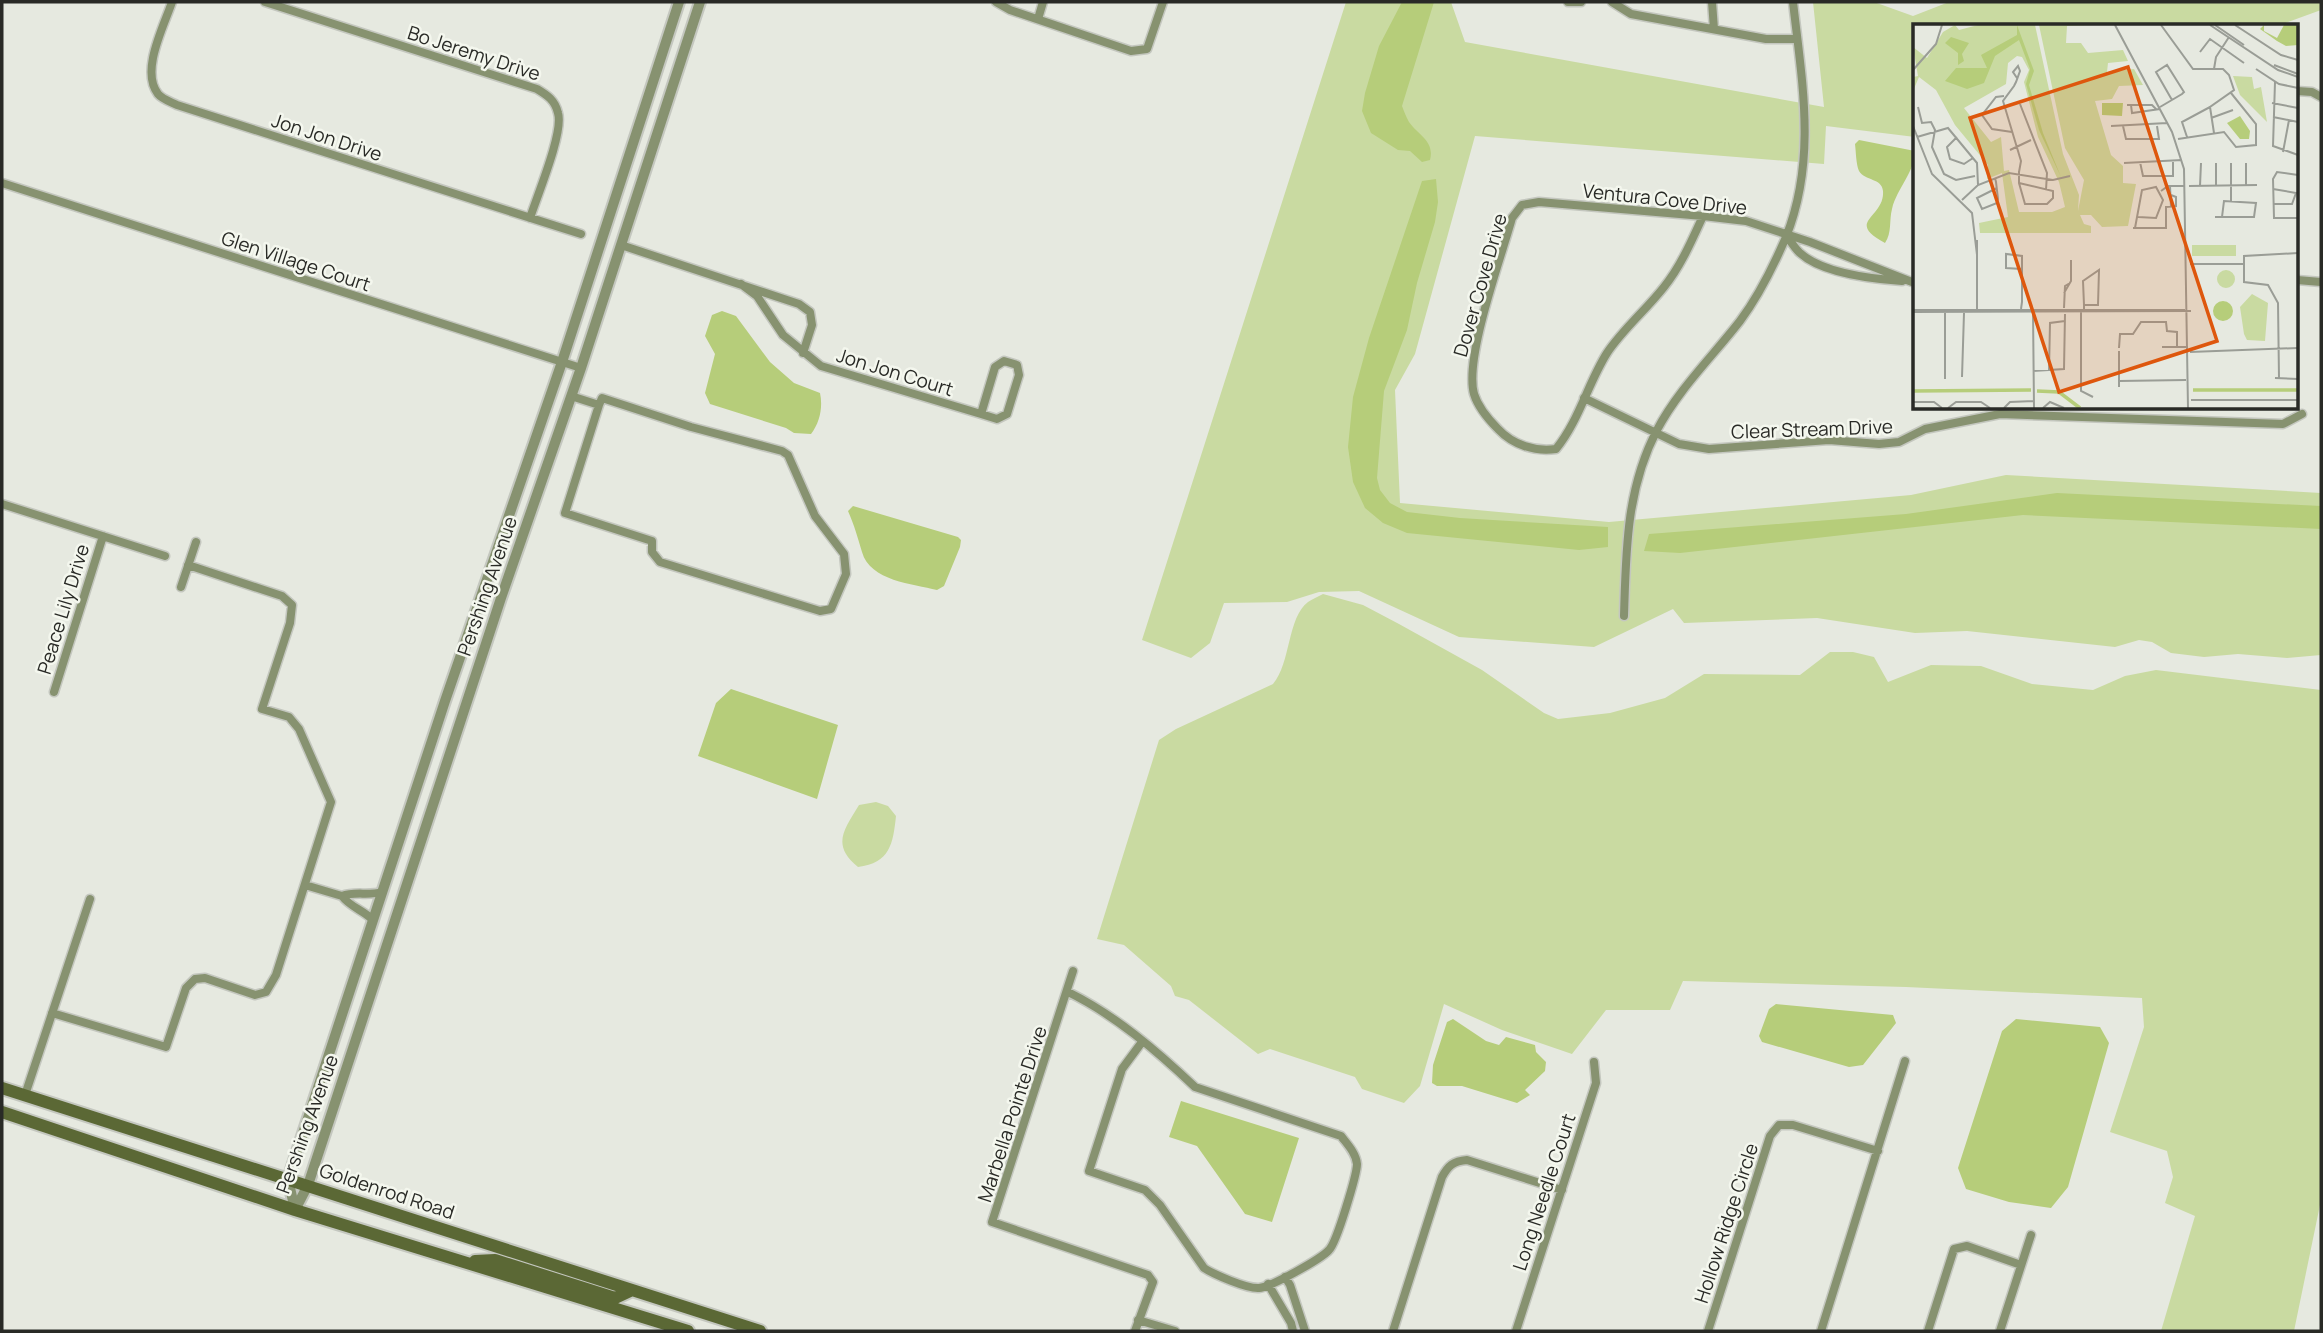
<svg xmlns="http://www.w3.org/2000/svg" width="2323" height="1333" font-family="Manrope,sans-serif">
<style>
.green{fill:#c9daa1}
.water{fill:#b6cd7a}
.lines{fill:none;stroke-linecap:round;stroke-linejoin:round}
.minor-casing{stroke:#c4c7bf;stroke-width:11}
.tertiary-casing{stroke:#c4c7bf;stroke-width:14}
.secondary-casing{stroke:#c4c7bf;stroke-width:16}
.minor{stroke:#879270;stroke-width:8}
.tertiary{stroke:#879270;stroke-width:10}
.secondary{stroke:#5b6835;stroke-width:12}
.labels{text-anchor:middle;stroke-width:5;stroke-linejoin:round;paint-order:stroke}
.street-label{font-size:19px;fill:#292a26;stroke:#f4f7ee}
.inset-river{fill:none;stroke:#b6cd7a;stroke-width:3.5}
.inset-road{fill:none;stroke:#9a9d96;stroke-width:2}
.view{fill:#de570d;fill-opacity:0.15;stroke:#de570d;stroke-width:3.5}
.inset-edge{fill:none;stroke:#292a26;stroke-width:3.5}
</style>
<rect width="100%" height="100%" fill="#e6e9e0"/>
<path class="green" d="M1346 2H1451L1465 42 1824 107 1813 2H1874L1913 16 1949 2H2321V10L2277 26H1915V137L1826 126 1824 164 1475 136 1415 354 1395 390 1400 503 1609 522 1911 495 2006 475 2321 493V655L2287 658 2238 654 2204 657 2171 653 2152 642 2139 640 2115 647 1967 631 1915 633 1817 618 1684 623 1673 609 1594 647 1459 637 1359 591 1319 592 1287 602 1224 603 1210 643 1191 658 1142 640Z
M1323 594 1363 605 1399 624 1482 670 1544 713 1558 719 1610 713 1665 698 1704 674 1800 675 1830 652H1853L1874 657 1888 682 1931 665 1981 666 2032 684 2093 690 2125 676 2156 670 2321 690V1200L2294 1331H2161L2195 1216 2165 1203 2173 1177 2167 1151 2110 1132 2144 1027 2142 998 1906 987 1683 981 1670 1010H1606L1572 1054 1502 1030 1444 1004 1420 1086 1404 1103 1362 1089 1355 1077 1270 1049 1258 1054 1189 1000 1175 996 1171 986 1124 945 1097 939 1159 740 1176 729 1273 684C1291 663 1287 618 1308 602 1312 599 1318 597 1323 594Z
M876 802 888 806 896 816C893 844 890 863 858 867 831 845 844 830 859 805Z"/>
<path class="water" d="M1402 2H1434L1402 106C1404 111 1406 117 1409 122 1418 135 1435 141 1430 160L1422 162 1410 151 1398 150 1371 133 1362 111 1365 93 1379 46Z
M1859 140 1915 151C1915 172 1897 188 1892 209 1889 220 1892 233 1885 243 1844 221 1885 218 1883 191 1882 178 1865 181 1859 171 1856 164 1856 152 1855 144Z
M1436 179 1438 202 1435 222 1417 283 1407 330 1384 391 1377 478 1380 490 1390 503 1407 512 1460 518 1608 527V547L1579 550 1407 533 1383 523 1365 508 1353 482 1348 447 1353 397 1369 338 1422 181Z
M722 311 736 316 770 362 794 383 820 393C823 407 820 422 811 434L794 433 786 428 710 404 705 393 715 354 705 336 712 315Z
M2057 493 2321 506V529L2023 515 1680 553 1644 551 1649 534 1906 514Z
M853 506 958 537 961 540 960 547 944 586 937 590C913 584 870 581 862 552 857 536 855 527 848 511Z
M731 689 838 725 817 799 698 756 716 703Z
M1776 1004 1893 1015 1896 1023 1863 1065 1849 1067 1762 1042 1759 1036 1769 1009Z
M1453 1019 1486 1041 1499 1045 1506 1037 1535 1045 1536 1052 1546 1062 1545 1071 1525 1090 1530 1095 1517 1103 1462 1086H1437L1432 1083 1433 1065 1447 1022Z
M2016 1019 2100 1027 2109 1043 2068 1187 2051 1208 2009 1202 1966 1189 1958 1168 2002 1031Z
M1181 1101 1299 1138 1272 1222 1245 1214 1197 1146 1169 1137Z"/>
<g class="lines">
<defs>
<path id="minor" d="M172 2C164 26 140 71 158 94 162 99 171 102 177 105L581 234
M265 2 537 89C547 95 555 100 558 113 564 132 537 196 530 218
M996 2 1010 10 1131 51 1147 49 1163 2
M1568 2H1581
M1612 2 1631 14 1766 39H1797
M1712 2 1714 29
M1038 19 1043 2
M2297 91 2312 92 2321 97
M2 183 581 368
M1703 216C1692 240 1681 266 1664 287 1646 310 1623 329 1607 353 1588 383 1579 421 1556 449 1535 452 1513 445 1498 429 1489 420 1478 407 1474 394 1464 358 1501 258 1512 218L1522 205 1539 202 1703 216 1746 221 1810 242 1912 282
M1786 236C1791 241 1795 249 1800 253 1822 273 1873 279 1902 281
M621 245 799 304 810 312 812 325 803 353
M2297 280 2321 282
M741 284 757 296 783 335 821 366 981 414 997 419 1007 414 1019 375 1017 365 1004 361 995 367 981 414
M571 396 599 405 565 513 652 541V552L660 562 820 611 831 609 846 574 844 554 815 516 788 455 782 451 691 427 602 398 599 405
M1584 398 1679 444 1709 449 1829 440 1879 444 1899 442 1925 429 2000 414 2283 424 2302 414
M2 504 165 556
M181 587 196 542
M1624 616C1626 552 1626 489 1657 430 1678 390 1712 357 1740 321 1758 297 1774 265 1786 237 1817 159 1802 82 1793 2
M54 692 103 536
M305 885 342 896
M373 920C363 910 350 907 342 896 355 891 368 896 382 892
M1073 971 992 1222 1148 1275 1153 1282 1135 1331
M1068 992C1115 1015 1157 1051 1195 1087L1341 1136C1347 1144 1356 1153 1357 1164 1357 1174 1337 1242 1329 1250 1321 1259 1271 1287 1259 1288 1247 1289 1213 1274 1204 1268L1160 1205 1145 1190 1089 1171 1122 1069 1142 1042
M52 1013 166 1047 186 988 195 979 205 978 255 995 266 992 276 975 331 802 299 729 289 717 262 709 290 623 292 605 282 596 188 565
M25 1095 90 899
M1285 1277 1290 1285 1305 1331
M1268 1284 1291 1323 1293 1331
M1138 1320 1175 1331
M1393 1331 1442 1177C1448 1166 1453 1161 1467 1160L1562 1190
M1516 1331 1596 1083 1594 1062
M1708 1331 1770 1136 1779 1125H1793L1878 1151
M1821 1331 1905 1061
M1928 1331 1954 1249 1967 1246 2021 1265
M2000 1331 2031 1235"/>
<path id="tertiary" d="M295 1210 308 1185 501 598 581 368 700 2
M295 1210 288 1179 445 701 562 362 679 2"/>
<path id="secondary" d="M2 1088 760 1331
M2 1112 295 1210 688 1331
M475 1261 495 1260 615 1298 632 1290"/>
</defs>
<use href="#minor" class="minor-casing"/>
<use href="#tertiary" class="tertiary-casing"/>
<use href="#secondary" class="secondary-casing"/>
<use href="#minor" class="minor"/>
<use href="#tertiary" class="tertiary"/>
<use href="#secondary" class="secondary"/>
</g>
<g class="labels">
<g class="street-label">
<text transform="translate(474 53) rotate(18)" y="7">Bo Jeremy Drive</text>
<text transform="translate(327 137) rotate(18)" y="7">Jon Jon Drive</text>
<text transform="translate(1665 199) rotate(6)" y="7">Ventura Cove Drive</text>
<text transform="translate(296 261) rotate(18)" y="7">Glen Village Court</text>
<text transform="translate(1480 285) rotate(-74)" y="7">Dover Cove Drive</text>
<text transform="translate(895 372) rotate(17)" y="7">Jon Jon Court</text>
<text transform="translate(1812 429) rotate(-2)" y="7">Clear Stream Drive</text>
<text transform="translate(487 586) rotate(-71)" y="7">Pershing Avenue</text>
<text transform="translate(63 609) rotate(-73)" y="7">Peace Lily Drive</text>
<text transform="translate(1012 1114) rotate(-72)" y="7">Marbella Pointe Drive</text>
<text transform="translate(307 1124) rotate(-70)" y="7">Pershing Avenue</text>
<text transform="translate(387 1191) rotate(18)" y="7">Goldenrod Road</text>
<text transform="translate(1544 1192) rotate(-72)" y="7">Long Needle Court</text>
<text transform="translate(1726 1223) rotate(-72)" y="7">Hollow Ridge Circle</text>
</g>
</g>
<g transform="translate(1913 24)">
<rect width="385" height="385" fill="#e6e9e0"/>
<path d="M42 1 46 6 65 1H122L150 130 166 171 165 187 171 156 152 124 126 1H181L154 2 153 19H168L175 29 210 26 215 37 195 39 194 48 221 45 230 61 206 62 199 75 182 77 198 131 210 142V159L223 160 215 202 189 203 178 191H167L171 200 178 202V209H67L66 199 95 193 89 149 74 155 75 141 42 101 23 66 6 53 0 67V53L5 52 0 23 14 34 30 8ZM104 32 109 33 116 46 111 58 125 113 146 158 152 183 139 188H106L96 146 91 147 88 113 78 118 51 84 93 60 95 39ZM320 52 339 53 341 65 348 63 354 98 327 71ZM279 221H323V232H279ZM304 255a9 9 0 1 1 18 0a9 9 0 1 1-18 0ZM339 270 355 279 352 317 334 316 331 310 327 283Z" fill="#c9daa1" fill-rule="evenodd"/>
<path d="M104 1 121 47 116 61 130 109 148 153 126 106 113 60 117 45 106 16 82 32 71 59 54 65 32 57 43 44H74L68 31 104 11ZM351 1V7L364 14 371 1H385V21L373 22 364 17 347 5ZM38 13 56 19 49 30 51 37 45 41V29L32 19ZM210 79 209 92 189 91V79ZM327 92 337 107 336 115H327L314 99ZM300 287a10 10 0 1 1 20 0a10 10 0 1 1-20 0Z" fill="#b6cd7a"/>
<path class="inset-river" d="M280 366H385M0 367 118 366M124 367 146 368 167 384"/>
<path class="inset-road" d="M202 1 259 108 271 145 275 384M248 1 280 45H310L316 51 321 66 297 83 301 109M297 1 365 46 385 53M302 1 331 21M322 1 368 31 385 36M287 28 297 15 331 39M361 41 385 50M301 45 303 33 316 13M343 45 366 60 385 64M0 46 23 20 29 1M104 54 100 48 105 42 107 47 103 58 101 62 90 77 108 137 106 148M362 58 360 122 385 131M91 72 83 73 69 91 79 105 99 108M359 79 385 84M107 80 134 149 133 166M214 81H239L244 86M218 81 219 89 247 85M5 83 9 99 18 98 22 106 19 123 31 150 43 156 62 152M247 83 269 70 271 68 254 41 243 48 259 76M360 93 385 98M298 94 320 86M0 102 19 150 59 189 64 231M198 102 254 99M210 102 213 115H246L244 102M4 113 35 104 64 139 65 161M44 113 34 123 37 135 51 140 60 134M274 113 269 98 297 83M265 115 311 108 323 123 343 121V100L318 69M97 126 118 116M370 128 376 96M227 138 230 152H260V138M211 139 269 136M106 147V159L112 180H134L140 174V167L106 159M385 151 364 148 360 155 361 194H385M82 154 83 158 85 175 84 179 69 185 64 174 84 164M303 161V139M333 161V139M257 162 258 183M276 162 344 161M287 162 288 139M360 165 383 169 379 180H360M248 167 255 162H271M49 176 65 161 96 149 140 156 157 152M318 177V139M302 193H341L343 179 311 177 309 193M220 204H253V183L263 182V173L258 171M222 204 229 166 243 163 250 176 243 194 225 193M277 240H331M151 269 158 257V236M171 281 170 257 186 246 185 281H171V285M151 284 152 262 157 259M108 285 109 278V232L93 230V244L109 245M0 286H272M64 287V216M120 287 121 384M168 287V367L180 373M0 288 278 287M249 323H275M206 324 207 310H220L228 298H253L254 307 264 308V323M206 327V363M277 328 385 324M120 347 151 345 152 290M136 347 137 299 152 297M49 353 51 289M362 354 385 355M366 354 365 279 355 261 331 258V232L385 229M32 355V288M206 357 273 356M278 376H385M0 378H21L29 384M35 384 43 378H68L77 384M91 384 97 378 121 377M130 384 137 378 151 384"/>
<path class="view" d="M215 43 304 317 146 368 57 94Z"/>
<rect width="385" height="385" class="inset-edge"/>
</g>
<rect width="2323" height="1333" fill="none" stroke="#292a26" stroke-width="7"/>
</svg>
